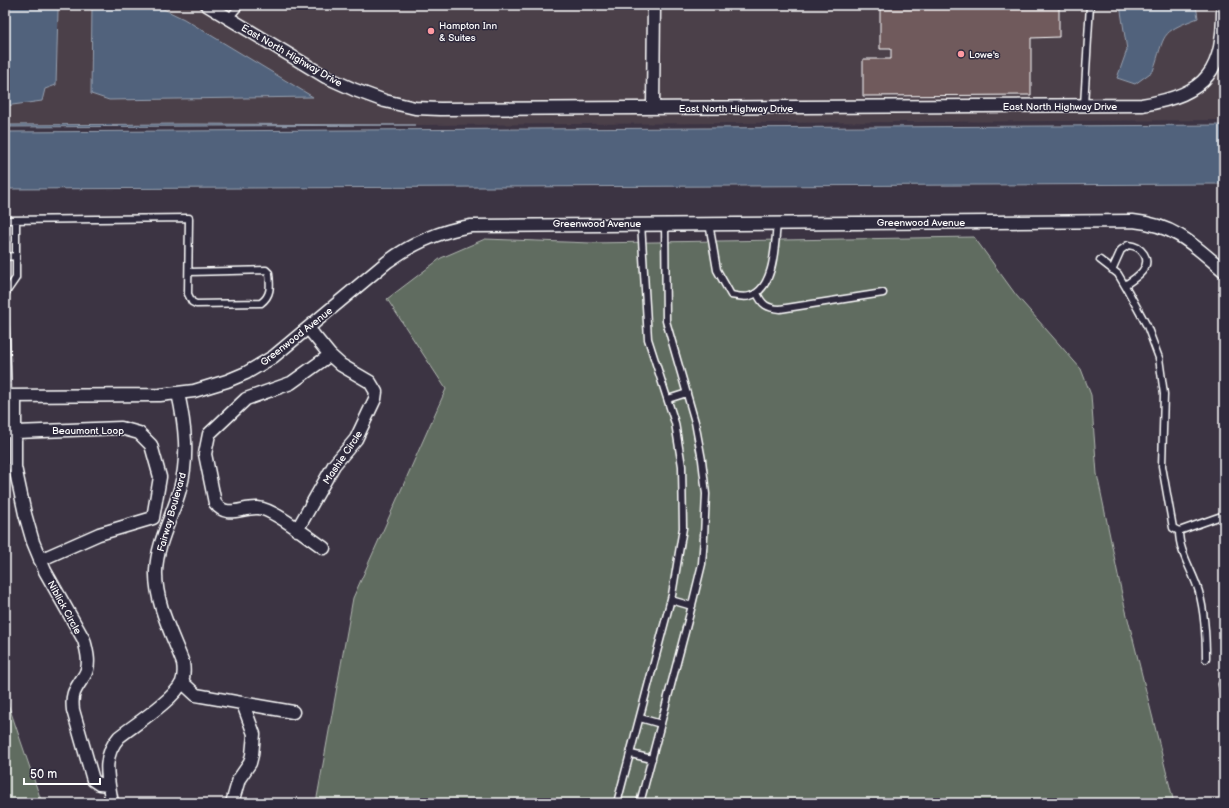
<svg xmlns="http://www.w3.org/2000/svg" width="1229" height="808" font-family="'Balsamiq Sans',sans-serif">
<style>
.built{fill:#4b3f4a}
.green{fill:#616c61;stroke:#b0b6b0}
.water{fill:#51627b;stroke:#97a1b0}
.building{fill:#6f5a5c;stroke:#fff}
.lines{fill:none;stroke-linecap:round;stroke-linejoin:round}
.lane-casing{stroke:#fff;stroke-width:9}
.street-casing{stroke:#fff;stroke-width:15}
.lane{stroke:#2f2a3d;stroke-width:6}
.street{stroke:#2f2a3d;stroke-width:12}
.poi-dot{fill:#ff9aa2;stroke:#2f2a3d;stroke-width:1.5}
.labels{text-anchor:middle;stroke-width:3;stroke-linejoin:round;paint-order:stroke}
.poi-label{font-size:10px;fill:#fff;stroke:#2f2a3d;text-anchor:start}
.street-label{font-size:10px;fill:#fff;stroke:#2f2a3d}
</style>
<rect width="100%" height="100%" fill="#3c3443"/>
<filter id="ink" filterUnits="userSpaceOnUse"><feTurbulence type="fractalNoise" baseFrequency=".025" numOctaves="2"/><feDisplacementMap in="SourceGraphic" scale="8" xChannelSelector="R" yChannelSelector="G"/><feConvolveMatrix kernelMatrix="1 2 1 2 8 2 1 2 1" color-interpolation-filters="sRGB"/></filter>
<g filter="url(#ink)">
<path class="built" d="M57 5H92L91 94 312 97 184 19 155 5H194L297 65 353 96 383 107 415 114 441 115 1143 111 1166 107 1189 99 1205 88 1217 71 1224 57V120L415 125H5V106L42 101 56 31 58 11Z
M217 5H649L648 102 440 104 415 102 386 96 328 72Z
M659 5H1120L1127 50 1117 78 1159 53 1163 36 1175 26 1198 18 1196 5H1218L1215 48 1208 65 1198 78 1183 89 1162 96 1141 99 659 102Z"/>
<path class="green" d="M974 237 1016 295 1081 369 1091 395 1097 474 1123 599 1174 803H316L353 598 446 389 387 299 441 258 485 239 591 243Z
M5 695 42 803H5Z"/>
<path class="water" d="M5 5H57L58 11 56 85 45 89 42 101 5 106Z
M92 5H155L184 19 313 97 109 100 91 94Z
M1120 5H1196L1198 18C1158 33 1166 34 1153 71L1135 84 1117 78 1127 50Z
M183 124 415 125 5 127V125Z
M1224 125V184L5 189V132Z"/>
<path class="building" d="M880 5H1059V37L1031 38V95L863 96V59H891V49H880Z"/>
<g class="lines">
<defs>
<path id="lane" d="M229 18 240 5
M1084 105 1090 5
M5 220 189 218 188 294 192 302 196 304 261 303C272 295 270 285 269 273L266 270 189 272
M709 223 717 270 731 295C737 296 743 298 750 296 775 289 775 243 777 222
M5 257 16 256
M1100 260 1118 274 1128 291 1147 326 1159 358 1164 394 1162 466 1173 528 1179 531 1224 515
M1112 270 1121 250 1128 245C1136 246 1140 248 1144 254 1153 268 1134 279 1125 285
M757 293C762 305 767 308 780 309L883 293
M5 294 16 278V220
M5 310 8 396
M668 399 687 393
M5 433 16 436
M1179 531C1179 553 1193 571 1199 592 1205 614 1206 636 1206 659
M671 600 692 606
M1224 681 1222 684 1224 698
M640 718 661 724
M631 754 652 759
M617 803 672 595 683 528 682 466 675 423 648 339 641 223
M640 803 690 613 702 564 704 537 706 494 702 460 695 422 666 321 665 223"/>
<path id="street" d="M207 5 326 77 355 90 385 101 415 108 440 109 1142 105C1208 94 1224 71 1223 5
M653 108 654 5
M5 396 160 395 194 391 227 381 246 373 273 357 387 262C413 243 439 231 471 226L1133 221C1175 225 1194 245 1224 271
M15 396V467L25 514 33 542 45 571 84 640C87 651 91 666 84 676 75 690 71 693 73 710L93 780 99 784 109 785
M16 432 121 428 139 433 151 445 160 477 153 518 99 534 40 560
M297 530 334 465 356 439 375 399 376 392 370 382 341 365 330 355 308 328
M324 548C309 538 274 509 258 508 241 507 227 519 215 503L205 454 209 434 246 399 291 383 330 355
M182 682 196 695 293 712
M112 803C108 779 101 757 119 737 134 725 175 699 182 682 184 676 184 669 183 663 172 634 155 603 156 571 157 542 173 516 180 489 189 457 185 425 178 393
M232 803 239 779 250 763 252 755 254 734 243 704"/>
</defs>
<use href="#lane" class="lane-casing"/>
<use href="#street" class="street-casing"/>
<use href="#lane" class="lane"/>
<use href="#street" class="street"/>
</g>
</g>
<g class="poi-dot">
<circle cx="431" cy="31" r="4"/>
<circle cx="961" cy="54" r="4"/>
</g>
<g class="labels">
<g class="poi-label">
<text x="439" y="29">Hampton Inn<tspan x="439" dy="12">&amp; Suites</tspan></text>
<text x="969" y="58">Lowe's</text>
</g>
<g class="street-label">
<text transform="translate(292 55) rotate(30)" y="4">East North Highway Drive</text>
<text x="1060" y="110">East North Highway Drive</text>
<text x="736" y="112">East North Highway Drive</text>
<text x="921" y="226">Greenwood Avenue</text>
<text x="597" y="227">Greenwood Avenue</text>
<text transform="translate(296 336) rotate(-38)" y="4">Greenwood Avenue</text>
<text x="88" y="434">Beaumont Loop</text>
<text transform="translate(342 457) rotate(-56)" y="4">Mashie Circle</text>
<text transform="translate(171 512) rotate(-74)" y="4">Fairway Boulevard</text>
<text transform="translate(65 607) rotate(61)" y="4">Niblick Circle</text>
</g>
</g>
<rect width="1229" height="808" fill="none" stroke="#2f2a3d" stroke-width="20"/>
<rect x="10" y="10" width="1209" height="788" fill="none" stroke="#fff" stroke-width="1.5" filter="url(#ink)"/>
<path d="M24 778v6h76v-6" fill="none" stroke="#ffffff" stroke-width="2"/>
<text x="30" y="778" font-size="12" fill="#ffffff" stroke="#2f2a3d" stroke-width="3" paint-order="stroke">50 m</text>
</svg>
